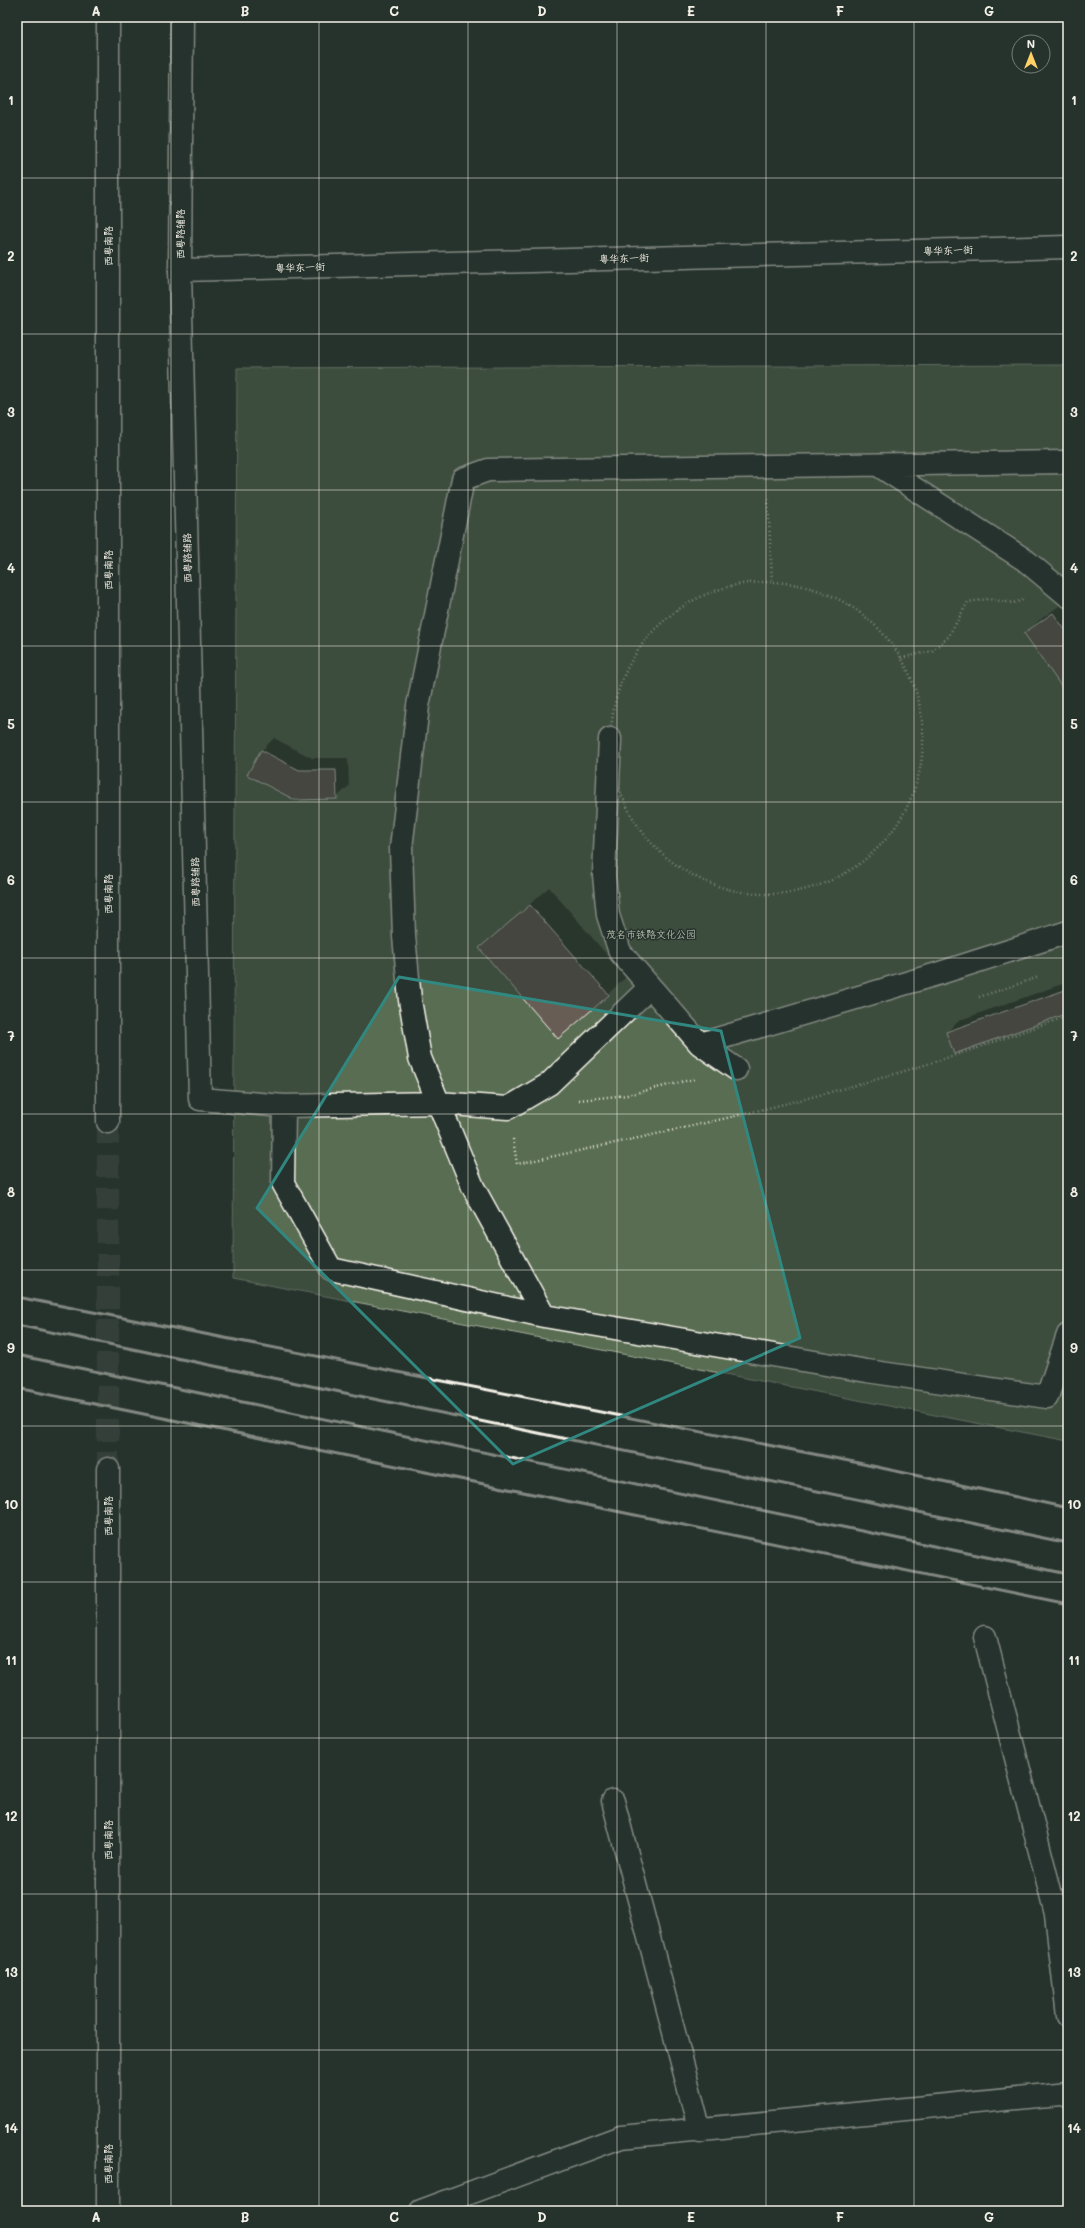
<svg xmlns="http://www.w3.org/2000/svg" width="1085" height="2228" font-family="Mali,'LXGW WenKai TC',sans-serif">
<style>
.green{fill:#586d51;stroke:#a6af9c}
.shadow{fill:#0007}
.building{fill:#685d54;stroke:#f4f1e8}
.lines{fill:none;stroke-linecap:round;stroke-linejoin:round}
.primary-tunnel{stroke:#455049;stroke-width:22;stroke-dasharray:22 11;stroke-linecap:butt}
.lane-casing{stroke:#f4f1e8;stroke-width:25}
.street-casing{stroke:#f4f1e8;stroke-width:25}
.primary-casing{stroke:#f4f1e8;stroke-width:25}
.path{stroke:#f4f1e8;stroke-width:2.5;stroke-dasharray:1 3;stroke-linecap:butt}
.lane{stroke:#26332d;stroke-width:22}
.street{stroke:#26332d;stroke-width:22}
.primary{stroke:#26332d;stroke-width:22}
.rail{stroke:#f4f1e8;stroke-width:3}
.marked{fill:none;stroke:#318880;stroke-width:3;stroke-linejoin:round}
.grid{fill:none;stroke:#f4f1e8;stroke-width:1;stroke-opacity:0.55}
.labels{text-anchor:middle;stroke-width:3;stroke-linejoin:round;paint-order:stroke}
.street-label{font-size:10px;fill:#f4f1e8;stroke:#26332d}
.park-label{font-size:10px;fill:#b6bcac;stroke:#26332d}
.neatline{fill:none;stroke:#f4f1e8;stroke-width:1.5}
.grid-label{font-size:13px;text-anchor:middle;font-weight:bold;fill:#f4f1e8}
</style>
<rect width="100%" height="100%" fill="#26332d"/>
<filter id="ink" filterUnits="userSpaceOnUse"><feTurbulence type="fractalNoise" baseFrequency=".025" numOctaves="2"/><feDisplacementMap in="SourceGraphic" scale="8" xChannelSelector="R" yChannelSelector="G"/><feConvolveMatrix kernelMatrix="1 2 1 2 8 2 1 2 1" color-interpolation-filters="sRGB"/></filter>
<g filter="url(#ink)">
<path class="green" d="M1068 365V1441L233 1278 237 368Z"/>
<path class="shadow" d="M1066 601 1068 604V694L1026 633 1038 621Z
M274 738 312 758H348L349 786 336 798 261 751Z
M549 887 626 977 608 994 481 948Z
M1068 982V1012L947 1032 960 1020Z"/>
<path class="building" d="M1053 613 1068 634V696L1024 633Z
M261 750 299 770H336L337 799 295 800 247 775Z
M530 905 609 995 558 1039 479 948Z
M1068 989V1013L954 1054 946 1032Z"/>
<g class="lines">
<path class="primary-tunnel" d="M108 1122V1469"/>
<defs>
<path id="lane" d="M180 270 200 1099 284 1106 283 1183 331 1269 544 1316 867 1371 1047 1397 1068 1335
M878 465 1025 560 1068 596
M610 739 604 875 608 915 620 952 700 1044 736 1069
M700 1044 937 974 1068 932
M284 1106 438 1103 508 1108 549 1084 650 987
M544 1316 473 1187 420 1058 410 1000 404 936 401 848 418 706 463 479 488 470 1068 462"/>
<path id="street" d="M182 17 180 270 1068 247
M985 1637 1056 1914 1068 2016
M613 1801 700 2131
M421 2211 621 2137 1068 2093"/>
<path id="primary" d="M108 17V1122
M108 1469V2211"/>
</defs>
<use href="#lane" class="lane-casing"/>
<use href="#street" class="street-casing"/>
<use href="#primary" class="primary-casing"/>
<path class="path" d="M768 499 772 582
M611 738a156 156 0 1 1 312 0a156 156 0 1 1-312 0Z
M901 658 932 651 948 637 968 602 988 599 1013 603 1023 600
M979 997 1039 977
M579 1100 627 1095 694 1079
M513 1139 517 1164C648 1136 779 1109 908 1070 962 1054 1015 1034 1068 1016"/>
<use href="#lane" class="lane"/>
<use href="#street" class="street"/>
<use href="#primary" class="primary"/>
<path class="rail" d="M17 1297 849 1461 1068 1508
M17 1325 1068 1543
M17 1355 1068 1574
M17 1388 1068 1604"/>
</g>
</g>
<path d="M0 0H1085V2228H0ZM399 977 721 1031 800 1338 513 1464 257 1208Z" fill="#26332d" fill-opacity=".55" fill-rule="evenodd"/>
<path class="marked" d="M399 977 721 1031 800 1338 513 1464 257 1208Z"/>
<path class="grid" d="M171 17V2211M319 17V2211M468 17V2211M617 17V2211M766 17V2211M914 17V2211M17 178H1068M17 334H1068M17 490H1068M17 646H1068M17 802H1068M17 958H1068M17 1114H1068M17 1270H1068M17 1426H1068M17 1582H1068M17 1738H1068M17 1894H1068M17 2050H1068"/>
<g class="labels">
<g class="street-label">
<text transform="translate(180 234) rotate(-90)" y="4">西粤路辅路</text>
<text transform="translate(108 246) rotate(-90)" y="4">西粤南路</text>
<text transform="translate(948 250) rotate(-2)" y="4">粤华东一街</text>
<text transform="translate(624 258) rotate(-2)" y="4">粤华东一街</text>
<text transform="translate(300 267) rotate(-2)" y="4">粤华东一街</text>
<text transform="translate(187 558) rotate(-91)" y="4">西粤路辅路</text>
<text transform="translate(108 570) rotate(-90)" y="4">西粤南路</text>
<text transform="translate(195 882) rotate(-91)" y="4">西粤路辅路</text>
<text transform="translate(108 894) rotate(-90)" y="4">西粤南路</text>
<text transform="translate(108 1516) rotate(-90)" y="4">西粤南路</text>
<text transform="translate(108 1840) rotate(-90)" y="4">西粤南路</text>
<text transform="translate(108 2164) rotate(-90)" y="4">西粤南路</text>
</g>
<g class="park-label">
<text x="651" y="938">茂名市铁路文化公园</text>
</g>
</g>
<rect width="1085" height="2228" fill="none" stroke="#26332d" stroke-width="44"/>
<g transform="translate(1031 54)"><circle r="19" fill="#26332d" stroke="#787f78"/>
<path d="M0-3L7 15L0 10L-7 15Z" fill="#ffd166"/>
<text y="-6" font-size="11" font-weight="bold" text-anchor="middle" fill="#f4f1e8">N</text>
</g>
<rect x="22" y="22" width="1041" height="2184" class="neatline"/>
<g class="grid-label">
<text x="96" y="16">A</text>
<text x="245" y="16">B</text>
<text x="394" y="16">C</text>
<text x="542" y="16">D</text>
<text x="691" y="16">E</text>
<text x="840" y="16">F</text>
<text x="989" y="16">G</text>
<text x="11" y="105">1</text>
<text x="1074" y="105">1</text>
<text x="11" y="261">2</text>
<text x="1074" y="261">2</text>
<text x="11" y="417">3</text>
<text x="1074" y="417">3</text>
<text x="11" y="573">4</text>
<text x="1074" y="573">4</text>
<text x="11" y="729">5</text>
<text x="1074" y="729">5</text>
<text x="11" y="885">6</text>
<text x="1074" y="885">6</text>
<text x="11" y="1041">7</text>
<text x="1074" y="1041">7</text>
<text x="11" y="1197">8</text>
<text x="1074" y="1197">8</text>
<text x="11" y="1353">9</text>
<text x="1074" y="1353">9</text>
<text x="11" y="1509">10</text>
<text x="1074" y="1509">10</text>
<text x="11" y="1665">11</text>
<text x="1074" y="1665">11</text>
<text x="11" y="1821">12</text>
<text x="1074" y="1821">12</text>
<text x="11" y="1977">13</text>
<text x="1074" y="1977">13</text>
<text x="11" y="2133">14</text>
<text x="1074" y="2133">14</text>
<text x="96" y="2222">A</text>
<text x="245" y="2222">B</text>
<text x="394" y="2222">C</text>
<text x="542" y="2222">D</text>
<text x="691" y="2222">E</text>
<text x="840" y="2222">F</text>
<text x="989" y="2222">G</text>
</g>
</svg>
